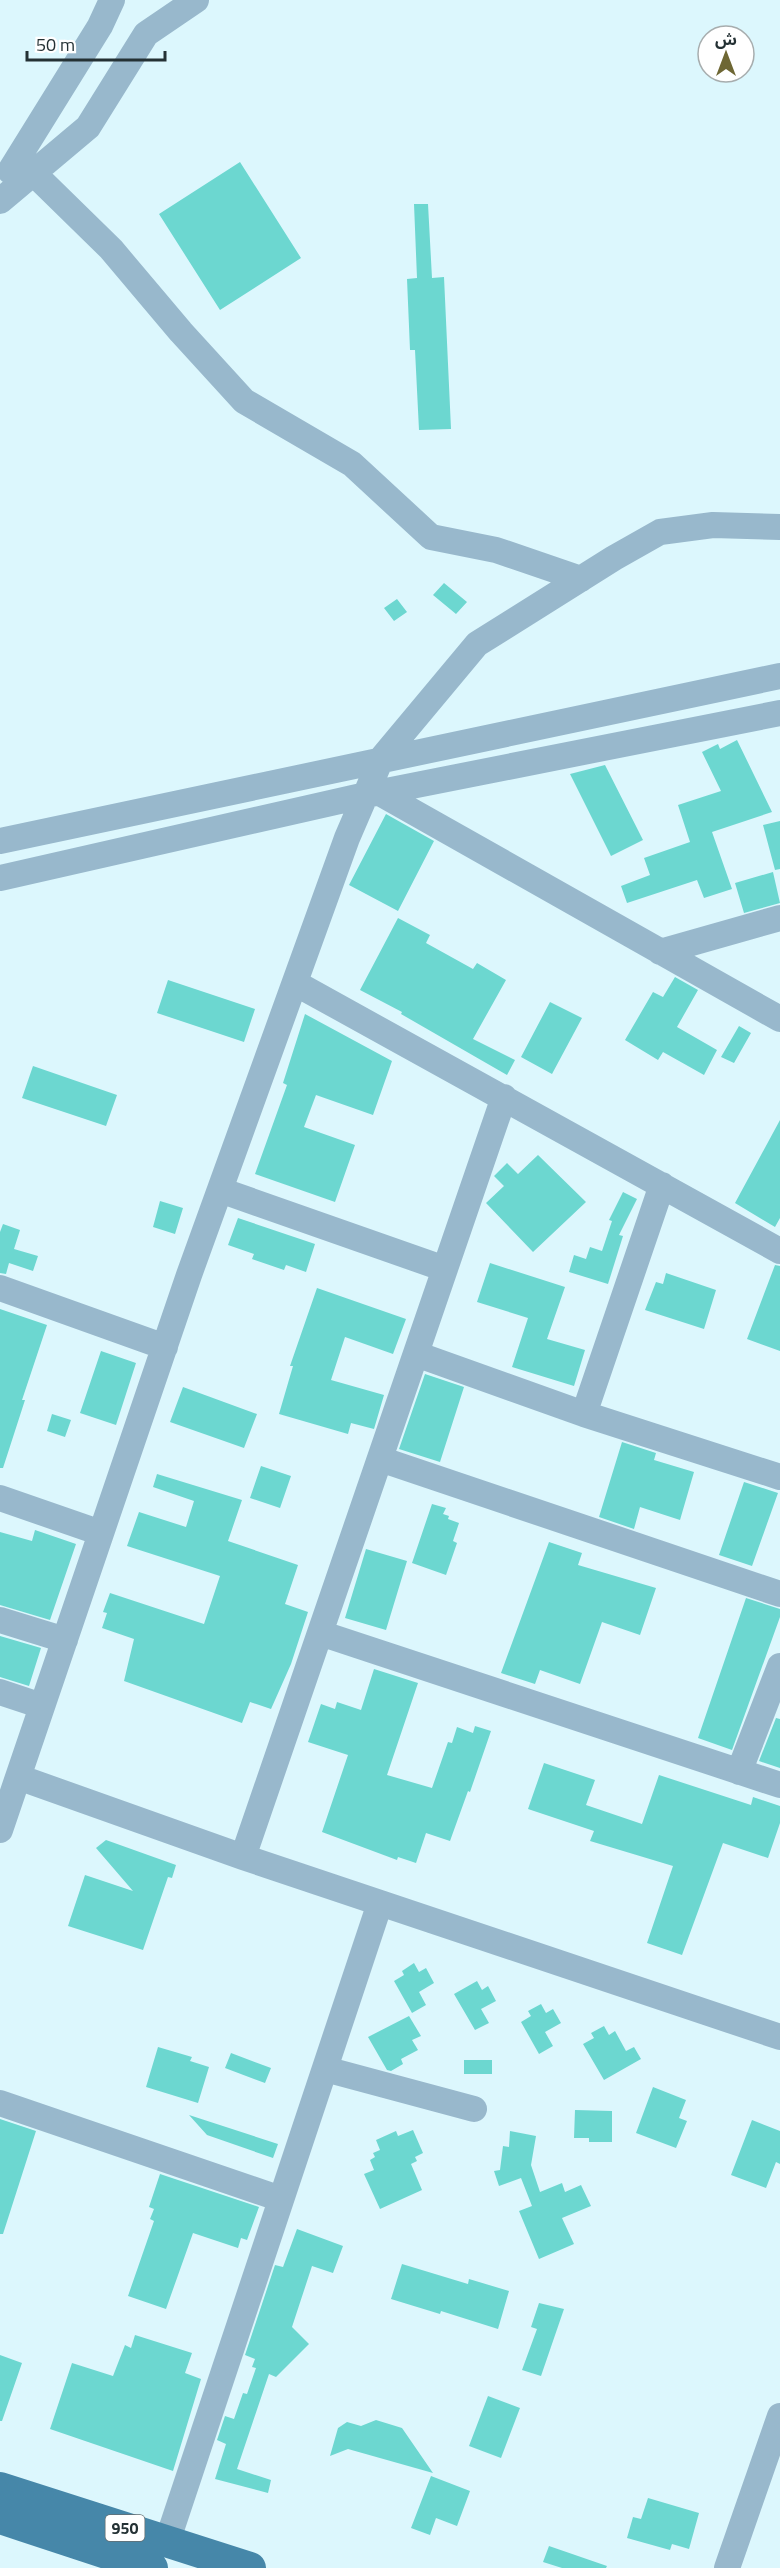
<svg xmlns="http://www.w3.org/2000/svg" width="780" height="2568" font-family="'Titillium Web','Noto Sans Arabic',sans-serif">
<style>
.building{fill:#6cd7d0}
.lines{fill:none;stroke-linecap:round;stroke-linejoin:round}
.minor{stroke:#98b8cc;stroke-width:26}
.major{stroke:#4687a9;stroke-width:32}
.labels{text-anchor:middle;stroke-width:4.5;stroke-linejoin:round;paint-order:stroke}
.shield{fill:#fff;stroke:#666f71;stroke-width:1.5}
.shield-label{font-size:16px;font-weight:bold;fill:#243134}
</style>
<rect width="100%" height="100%" fill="#dcf7fd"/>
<path class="building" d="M240 162 301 258 220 310 159 214Z
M414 204H428L432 278 444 277 451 429 419 430 415 350H410L407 279 417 278Z
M444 583 467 602 456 614 433 595Z
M397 599 407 612 394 621 384 608Z
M737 740 772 812 712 832 732 889 704 898 697 880 627 903 621 886 650 875 644 858 690 842 678 805 721 791 702 752 718 744 720 749Z
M605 765 643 840 611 856 570 774Z
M386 814 434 841 398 911 349 885Z
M780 821V869L775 870 763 825Z
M773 872 780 903 744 913 735 883Z
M398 918 430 935 426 943 473 969 477 963 506 980 473 1039 515 1060 507 1075 401 1014 402 1012 360 990Z
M675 977 698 990 677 1027 717 1050 704 1075 663 1052 658 1060 625 1040 653 992 663 997Z
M168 980 255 1009 244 1042 157 1013Z
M550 1002 582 1018 552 1074 521 1057Z
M305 1014 392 1061 373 1115 316 1095 304 1127 355 1145 335 1202 255 1174 287 1085 283 1083Z
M739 1026 751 1033 734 1063 721 1057Z
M33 1066 117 1095 106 1126 22 1098Z
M780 1120V1218L775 1227 735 1203Z
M538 1155 586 1202 533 1252 486 1203 504 1186 494 1176 507 1163 518 1174Z
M623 1192 637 1199 619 1235 623 1236 608 1284 569 1272 574 1255 586 1259 590 1247 602 1251 612 1221 609 1220Z
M160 1201 183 1208 175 1234 153 1227Z
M238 1218 315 1244 306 1272 286 1265 284 1270 252 1259 254 1254 228 1245Z
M3 1224 20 1230 14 1249 38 1256 33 1271 9 1263 6 1274 0 1273V1232Z
M490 1263 565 1287 547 1339 585 1350 574 1386 512 1367 528 1318 477 1302Z
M775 1265 780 1266V1351L747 1339Z
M666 1273 716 1290 704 1329 645 1310 656 1282 663 1284Z
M317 1288 406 1319 393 1354 345 1337 331 1380 384 1395 374 1429 351 1423 348 1434 279 1414 293 1366H290Z
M0 1309 47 1325 22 1400H25L3 1468H0Z
M101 1351 136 1363 116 1425 80 1413Z
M425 1374 464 1387 440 1462 399 1449Z
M183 1387 257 1414 244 1448 170 1422Z
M52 1414 71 1420 65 1437 47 1431Z
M622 1442 656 1453 654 1460 694 1472 680 1520 640 1507 634 1529 599 1517Z
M261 1466 291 1476 280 1508 250 1498Z
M157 1474 242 1500 228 1541 298 1565 285 1604 308 1612 291 1664 271 1709 250 1702 242 1723 124 1681 134 1639 102 1628 107 1613 103 1612 110 1593 204 1624 220 1576 127 1546 139 1512 186 1527 194 1501 153 1487Z
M744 1482 778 1493 752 1566 719 1555Z
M432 1504 446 1508 443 1514 449 1516 448 1519 459 1523 453 1541 457 1543 446 1575 412 1563Z
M35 1530 76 1544 50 1620 0 1605V1532L32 1541Z
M549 1542 582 1553 578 1565 656 1588 640 1635 602 1622 580 1684 540 1670 535 1684 501 1673Z
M366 1549 407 1561 386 1630 345 1618Z
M746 1598 780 1609V1617L732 1750 698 1738Z
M0 1636 41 1648 29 1686 0 1677Z
M374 1669 418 1683 387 1775 432 1788 448 1742 452 1743 457 1727 473 1733 475 1726 491 1731 470 1792 468 1791 450 1841 426 1833 416 1863 398 1857 397 1860 322 1832 348 1755 308 1742 321 1704 335 1709 337 1702 361 1710Z
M776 1718 780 1719V1768L759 1761Z
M544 1763 595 1780 586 1805 642 1824 659 1775 751 1805 753 1797 780 1806V1823L768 1858 723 1843 682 1955 647 1943 673 1866 590 1841 594 1831 528 1809Z
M106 1840 176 1865 172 1878 168 1877 143 1950 68 1926 85 1875 133 1891 96 1848Z
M414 1963 419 1972 426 1968 434 1983 419 1992 426 2005 412 2013 394 1981 404 1975 402 1971Z
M477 1981 482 1990 488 1986 496 2001 481 2009 489 2023 475 2030 454 1994Z
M541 2004 546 2013 553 2009 561 2023 545 2032 553 2046 539 2054 521 2022 531 2016 528 2011Z
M409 2016 421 2036 412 2040 418 2050 401 2059 403 2064 391 2071 387 2070 368 2037Z
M604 2026 609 2035 615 2031 626 2051 634 2047 641 2059 604 2080 583 2044 594 2038 591 2033Z
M158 2047 192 2057 190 2061 209 2067 198 2103 146 2087Z
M231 2053 271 2068 265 2083 225 2068Z
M464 2060H492V2074H464Z
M653 2087 686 2100 679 2118 687 2121 676 2148 636 2133Z
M575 2110 612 2111V2142H589V2138H574Z
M189 2115 278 2144 273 2158 207 2135Z
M0 2119 36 2131 3 2234H0Z
M752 2120 780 2131V2164L776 2162 766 2188 731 2175Z
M413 2130 423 2153 415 2157 417 2161 411 2164 422 2190 380 2209 364 2174 374 2170 370 2160 375 2157 373 2153 380 2150 376 2140 396 2131 398 2136Z
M510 2131 536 2136 531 2165 540 2192 562 2183 565 2192 581 2185 591 2206 562 2218 574 2244 539 2259 519 2211 532 2206 521 2178 499 2186 494 2171 500 2170 503 2146 509 2147Z
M160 2174 259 2207 247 2240 241 2238 238 2248 193 2233 166 2309 128 2296 154 2221 150 2219 154 2209 149 2207Z
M297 2229 343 2246 333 2273 312 2266 292 2327 309 2344 276 2377 269 2374 237 2469 271 2480 268 2493 215 2479 226 2444 217 2440 225 2416 234 2419 243 2393 247 2394 256 2368 252 2367 255 2359 245 2355 275 2265 283 2267Z
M402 2264 468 2284 469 2279 509 2291 498 2329 441 2311 440 2314 391 2299Z
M539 2303 564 2309 541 2376 522 2370 537 2329 531 2327Z
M135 2335 192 2353 185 2373 201 2379 173 2471 50 2429 72 2363 113 2376 125 2345 131 2348Z
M0 2355 22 2363 2 2421H0Z
M488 2396 520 2408 501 2458 469 2446Z
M376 2420 402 2428 433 2473 348 2449 330 2456 338 2428 347 2422 361 2426Z
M431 2476 470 2491 457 2526 436 2518 430 2535 411 2528Z
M648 2498 699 2513 689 2549 672 2544 670 2550 627 2538 633 2517 641 2519Z
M549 2546 607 2566 606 2568H562L543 2562Z"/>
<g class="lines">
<path class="minor" d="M18 158 111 249 181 332 244 401 352 464 431 537 496 550 581 579
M10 171 100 26 112 0
M0 201 88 127 146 34 196 0
M378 792 780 1019
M0 841 780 676
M0 878 366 795 780 713
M660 952 780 918
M295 983 780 1251
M220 1190 445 1269
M0 1288 165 1347
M416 1354 584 1414 780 1477
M584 1414 662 1185
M380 1459 780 1594
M0 1498 101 1533
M0 1620 65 1640
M320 1633 780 1785
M0 1692 42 1706
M739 1772 780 1666
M18 1777 243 1857 780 2037
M0 1830 189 1275 347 838 381 759 477 644 614 558 660 532 713 525 780 527
M243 1857 504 1097
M325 2069 474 2109
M0 2103 281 2199
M167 2542 380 1903
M727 2568 780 2416"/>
<path class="major" d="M0 2488 250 2568
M0 2518 152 2568"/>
</g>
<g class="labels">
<rect class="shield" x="105.5" y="2515" width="39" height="26" rx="4.5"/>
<g class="shield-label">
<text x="125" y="2534">950</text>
</g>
</g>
<g transform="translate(726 54)"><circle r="28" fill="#ffffff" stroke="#a7adae" stroke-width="1.5"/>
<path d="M0-4.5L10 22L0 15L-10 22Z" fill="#6e6734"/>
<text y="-9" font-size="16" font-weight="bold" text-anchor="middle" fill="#243134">ش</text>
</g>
<path d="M27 51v9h138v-9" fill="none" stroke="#243134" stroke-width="3"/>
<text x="36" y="51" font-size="18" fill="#243134" stroke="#ffffff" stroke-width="4.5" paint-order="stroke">50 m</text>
</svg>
